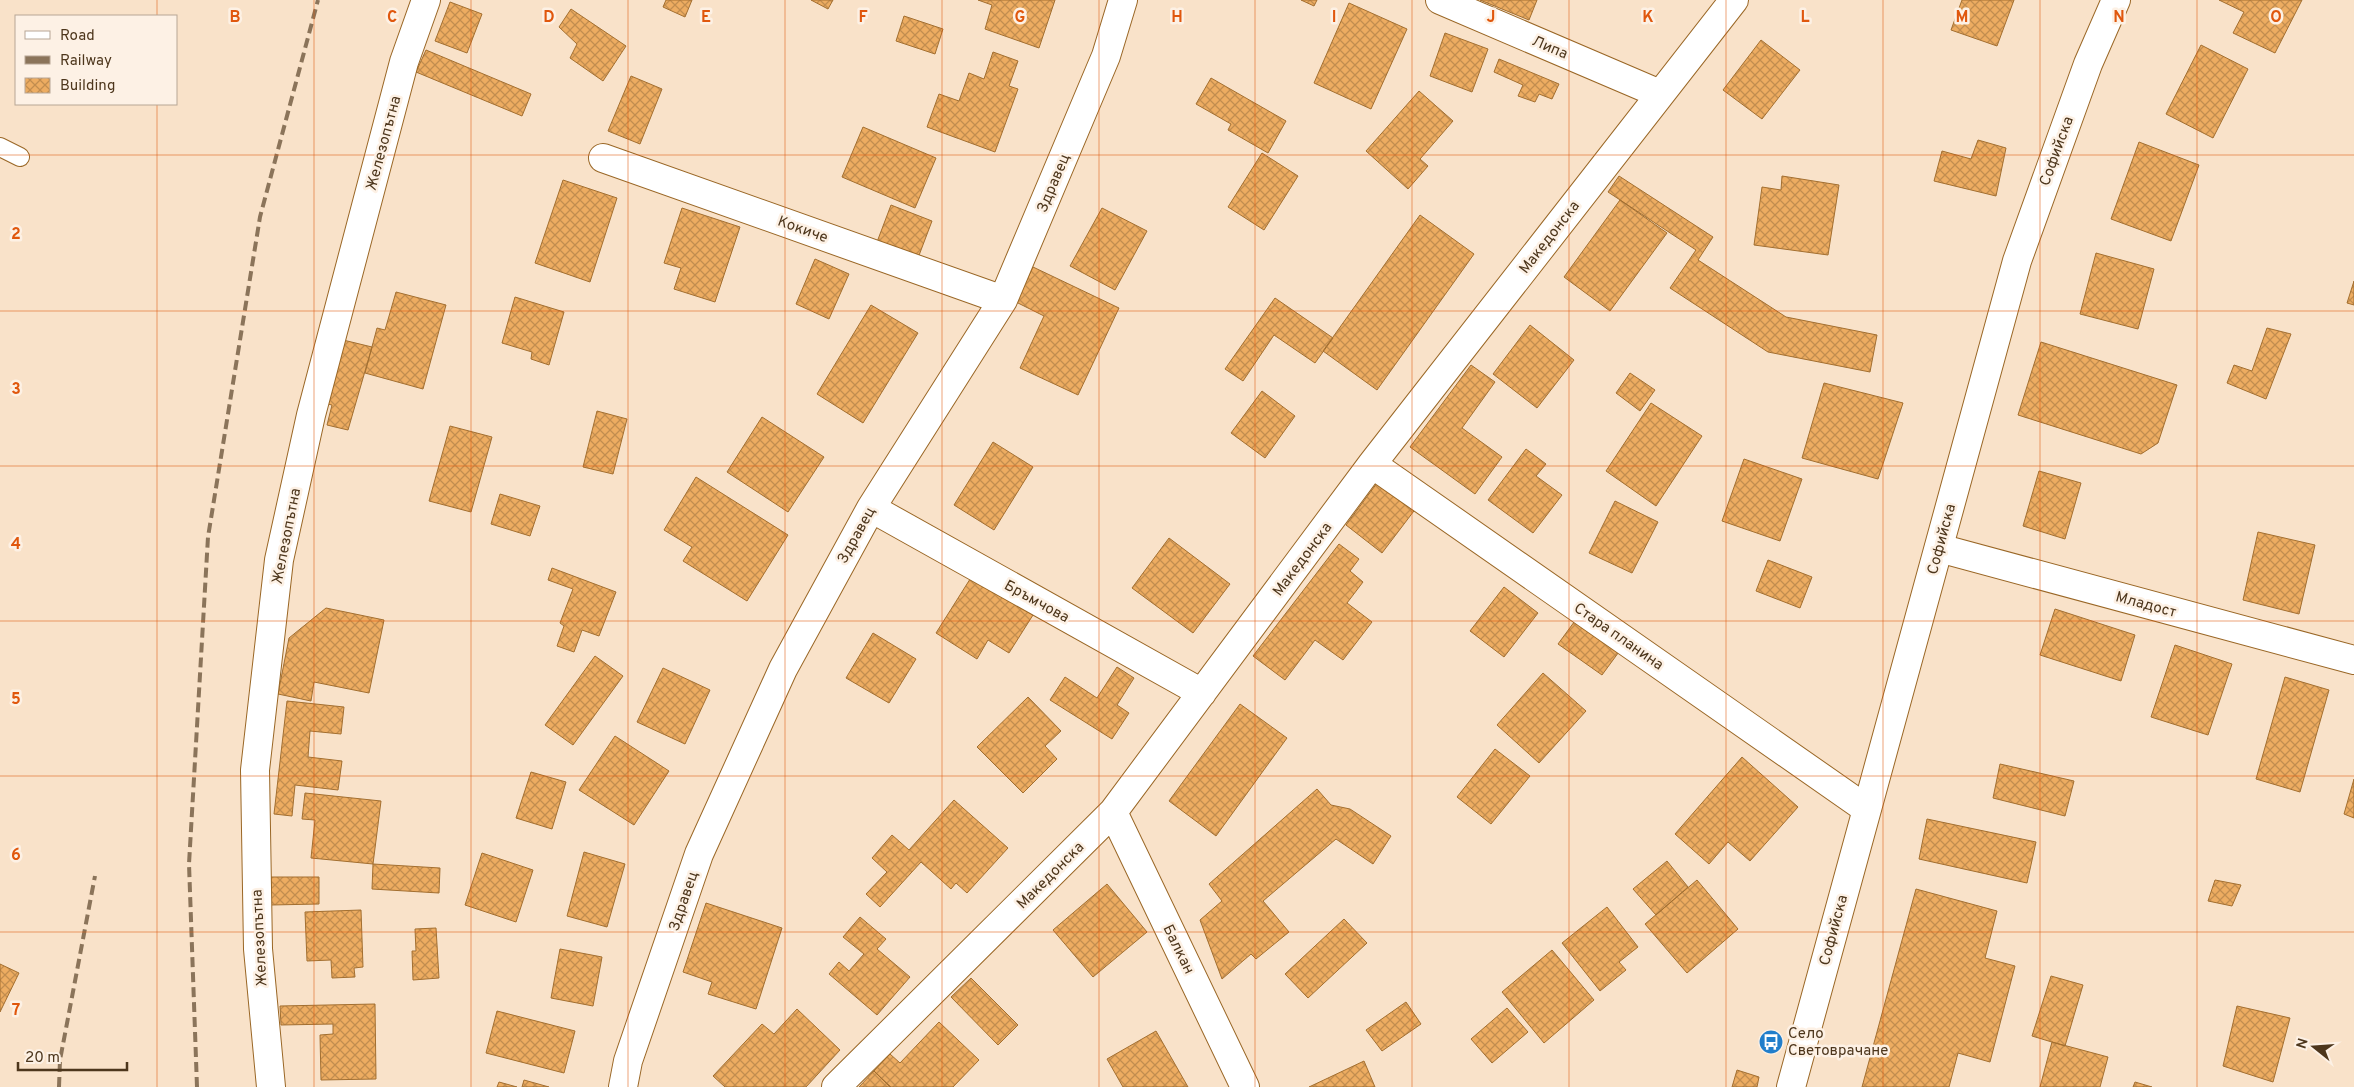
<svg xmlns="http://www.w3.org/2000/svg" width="2354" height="1087" font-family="Overpass,sans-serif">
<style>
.building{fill:url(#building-cross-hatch);stroke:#a36f30}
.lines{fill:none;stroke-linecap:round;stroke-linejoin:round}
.service-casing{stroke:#9a6726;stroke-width:20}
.minor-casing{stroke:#9a6726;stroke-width:30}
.tertiary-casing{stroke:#9a6726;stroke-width:30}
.service{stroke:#fff;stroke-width:18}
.minor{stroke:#fff;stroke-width:28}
.tertiary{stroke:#fff;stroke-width:28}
.rail{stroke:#8b745a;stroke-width:4;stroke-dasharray:10 5;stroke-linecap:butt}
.grid{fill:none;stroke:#e0570d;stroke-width:1;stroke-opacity:0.55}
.labels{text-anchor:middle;stroke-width:5;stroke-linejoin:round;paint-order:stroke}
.street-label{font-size:15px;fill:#4d361c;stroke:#fdf1e5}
.poi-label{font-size:15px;fill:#4d361c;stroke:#fdf1e5;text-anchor:start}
.grid-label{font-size:16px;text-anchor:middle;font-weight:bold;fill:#e0570d;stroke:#fdf1e5;stroke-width:5;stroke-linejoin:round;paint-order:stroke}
</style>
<defs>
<pattern id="building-cross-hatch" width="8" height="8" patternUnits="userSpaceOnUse" patternTransform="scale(1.25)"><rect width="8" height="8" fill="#edac61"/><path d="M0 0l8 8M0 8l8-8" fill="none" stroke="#c28d4f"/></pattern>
</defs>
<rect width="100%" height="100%" fill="#f9e2c9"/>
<path class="building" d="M666 0H692L685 17 663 7Z
M811 0H833L828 9Z
M978 0H1055L1039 48 985 29 992 5Z
M1301 0H1317L1314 6Z
M1480 0H1537L1529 20Z
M1962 0H2014L1997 46 1951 30Z
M2219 0H2302L2275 53 2233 33 2244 12Z
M450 2 482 14 467 53 435 41Z
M1349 3 1407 29 1371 109 1314 83Z
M571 9 626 46 603 81 570 58 577 44 559 27Z
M904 16 943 29 935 54 896 41Z
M1445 33 1488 49 1472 92 1430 76Z
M1761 40 1800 70 1762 119 1723 90Z
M2201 45 2248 69 2213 138 2166 114Z
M426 50 531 94 522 116 416 72Z
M993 52 1018 61 1009 86 1018 89 995 152 927 127 939 94 959 101 969 73 984 79Z
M1499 59 1559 84 1552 99 1539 94 1535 102 1518 96 1523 85 1494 72Z
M631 76 662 89 640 144 608 131Z
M1211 78 1286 121 1268 153 1228 130 1231 124 1196 104Z
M1419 91 1453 121 1420 159 1428 166 1408 189 1366 151Z
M863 127 936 158 915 208 842 177Z
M1978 140 2006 148 1996 196 1934 181 1942 151 1971 159Z
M2139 142 2199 165 2171 241 2111 219Z
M1262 153 1298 176 1264 230 1228 207Z
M1619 176 1713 237 1698 260 1786 317 1877 335 1870 372 1768 352 1670 288 1696 250 1608 192Z
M1782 176 1839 185 1828 255 1754 245 1762 187 1781 190Z
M563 180 617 198 590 282 535 263Z
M1620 200 1667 233 1610 311 1564 277Z
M891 205 932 221 918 258 877 242Z
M682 208 740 227 715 302 674 289 681 268 664 263Z
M1102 208 1147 231 1115 290 1070 266Z
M1420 215 1474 254 1377 390 1323 351Z
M2096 253 2154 269 2138 329 2080 314Z
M815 259 849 274 829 319 796 304Z
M1033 267 1119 308 1078 395 1020 368 1044 316 1016 302Z
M2354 281V305L2347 303Z
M396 292 446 305 423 389 365 373 377 328 385 330Z
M515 297 564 312 549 365 531 359 532 352 502 343Z
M1275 298 1333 338 1315 363 1274 335 1243 381 1225 369Z
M871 305 918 333 863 423 817 394Z
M1530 325 1574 360 1537 408 1493 374Z
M2267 328 2291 334 2266 399 2227 383 2234 365 2252 371Z
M339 339 372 347 348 430 327 425 332 405 323 403Z
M2041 342 2177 385 2158 443 2141 454 2018 415Z
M1471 365 1495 382 1462 428 1502 457 1475 494 1410 447Z
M1630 373 1655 390 1640 411 1616 393Z
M1824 383 1903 403 1878 479 1802 458Z
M1262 391 1295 416 1265 458 1231 433Z
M1651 403 1702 436 1656 506 1606 471Z
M597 411 627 419 613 474 583 467Z
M762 417 824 457 788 512 727 472Z
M450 426 492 437 471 512 429 501Z
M993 442 1033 467 994 530 954 505Z
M1526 449 1546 464 1536 476 1562 495 1533 533 1488 500Z
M1744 459 1802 479 1780 541 1722 521Z
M2039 471 2081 483 2065 539 2023 526Z
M1383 475 1420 503 1382 553 1346 525Z
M696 477 788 535 747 601 683 561 692 547 664 530Z
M500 494 540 506 530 536 491 524Z
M1615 501 1658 522 1632 573 1589 553Z
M2258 532 2315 545 2299 614 2243 600Z
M1169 538 1230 584 1193 633 1132 588Z
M1339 544 1359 559 1350 571 1363 582 1347 603 1372 622 1343 660 1315 640 1285 680 1253 656Z
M1768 560 1812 577 1800 608 1756 591Z
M552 568 616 592 599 636 582 630 574 652 557 646 564 626 560 623 573 589 548 580Z
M972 576 1033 615 1009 653 988 640 977 659 936 633Z
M1504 587 1538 613 1504 657 1470 631Z
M326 608 384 620 369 693 314 682 311 701 278 694 289 638Z
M2055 609 2135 635 2121 681 2040 655Z
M1580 614 1624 645 1602 675 1558 644Z
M873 633 916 659 889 703 846 678Z
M2175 645 2232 664 2208 735 2151 717Z
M595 656 623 676 573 745 545 725Z
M1117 667 1134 678 1117 705 1129 713 1112 739 1050 700 1065 677 1097 698Z
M663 668 710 690 685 744 637 722Z
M1543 673 1586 711 1539 763 1497 725Z
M2285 677 2329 690 2300 792 2256 779Z
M1028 697 1061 731 1045 746 1057 759 1023 793 977 747Z
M287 701 344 707 341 734 310 731 308 757 342 761 338 790 295 785 292 816 274 814Z
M1240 704 1287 738 1216 836 1169 801Z
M615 736 669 771 634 825 579 790Z
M1495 749 1530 776 1491 824 1457 797Z
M1742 757 1798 807 1750 861 1728 842 1709 864 1675 834Z
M2000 764 2074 781 2065 816 1993 798Z
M531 772 566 782 552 829 516 818Z
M2354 779V818L2344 814Z
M1317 789 1331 805 1350 809 1391 836 1373 864 1336 839 1263 901 1289 932 1256 959 1251 954 1222 979 1200 920 1222 901 1209 884Z
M305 793 381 801 373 864 311 858 315 820 302 819Z
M954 800 1008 848 967 893 956 883 951 889 921 862 880 907 866 894 887 872 872 858 892 835 909 850Z
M1927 819 2036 842 2027 883 1919 859Z
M584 852 625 864 607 927 567 916Z
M482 853 533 870 516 922 465 905Z
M1667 861 1688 887 1656 915 1633 889Z
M373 864 440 868 439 893 372 889Z
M271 877H319V904L271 905Z
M1697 880 1738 929 1687 973 1645 924Z
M2215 880 2241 885 2232 906 2208 901Z
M1107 884 1147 932 1093 977 1053 930Z
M1916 889 1997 911 1985 958 2015 966 1990 1062 1958 1053 1949 1087H1862Z
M706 903 782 928 756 1009 708 994 712 982 683 972Z
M1607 907 1638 947 1619 962 1626 970 1600 991 1562 943Z
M361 910 363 967 354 968 355 977 332 978 331 960 307 961 305 912Z
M860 917 886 939 877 949 910 977 877 1015 829 974 839 962 849 971 864 954 843 937Z
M1344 919 1367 943 1308 998 1285 974Z
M436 928 439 978 413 980 412 951H416L415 929Z
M560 949 602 957 593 1006 551 998Z
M1552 950 1594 1000 1544 1043 1502 992Z
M0 964 19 973 0 1012Z
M2051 976 2083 985 2065 1046 2032 1036Z
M971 978 1018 1025 998 1045 951 997Z
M1406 1002 1421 1024 1382 1051 1366 1030Z
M375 1004 376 1079 321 1080 320 1035 333 1034V1024L281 1025 280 1006Z
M2237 1006 2290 1018 2273 1082 2223 1066Z
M1507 1008 1528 1032 1492 1063 1471 1039Z
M797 1009 840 1050 806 1087H725L713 1076 762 1024 774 1034Z
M497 1011 575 1031 564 1073 486 1053Z
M939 1022 979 1060 953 1087H891L874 1071 890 1054 900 1063Z
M1156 1031 1188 1087H1123L1107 1059Z
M2052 1042 2108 1057 2100 1087H2040Z
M1364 1061 1375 1087H1309Z
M1737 1070 1759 1077 1757 1087H1732Z
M874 1071 890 1087H859Z
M524 1080 549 1087H522Z
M499 1082 517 1087H497Z
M2135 1082 2152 1087H2133Z"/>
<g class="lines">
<defs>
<path id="service" d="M0 147 20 157"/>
<path id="minor" d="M1440 0 1660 94
M603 158 1003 300
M1372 464 1865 808
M871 508 1202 693
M1939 548 2354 660
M1113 812 1245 1087
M271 1087 258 949 255 770 279 560 311 415 404 62 426 0
M623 1087 628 1061 699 854 783 669 871 508 1003 300 1106 56 1123 0
M836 1087 1113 812 1372 464 1734 0"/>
<path id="tertiary" d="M1791 1087 2017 261 2088 64 2116 0"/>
</defs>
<use href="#service" class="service-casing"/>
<use href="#minor" class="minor-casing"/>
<use href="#tertiary" class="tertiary-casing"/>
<use href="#service" class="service"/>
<use href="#minor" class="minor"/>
<use href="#tertiary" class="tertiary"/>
<path class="rail" d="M59 1087 60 1060 95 876
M197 1087 189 864 208 537 260 217 318 0"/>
</g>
<path class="grid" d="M157 0V16M314 0V1087M471 0V1087M628 0V1087M785 0V1087M942 0V1087M1099 0V1087M1255 0V1087M1412 0V1087M1569 0V1087M1726 0V1087M1883 0V1087M2040 0V1087M2197 0V1087M157 104V1087M0 155H2354M0 311H2354M0 466H2354M0 621H2354M0 776H2354M0 932H2354"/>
<defs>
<symbol id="bus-disc" viewBox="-11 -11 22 22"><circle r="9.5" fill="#217ecb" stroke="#fdf1e5"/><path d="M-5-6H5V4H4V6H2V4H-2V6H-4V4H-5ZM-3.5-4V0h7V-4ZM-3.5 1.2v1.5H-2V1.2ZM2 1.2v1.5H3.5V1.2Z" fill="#fff"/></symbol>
</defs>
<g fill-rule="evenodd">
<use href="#bus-disc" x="1757" y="1028" width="28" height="28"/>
</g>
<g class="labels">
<g class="street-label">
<text transform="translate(1550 47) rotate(23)" y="5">Липа</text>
<text transform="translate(383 143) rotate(-75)" y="5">Железопътна</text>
<text transform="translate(2056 151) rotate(-70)" y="5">Софийска</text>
<text transform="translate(1053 183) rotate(-67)" y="5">Здравец</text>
<text transform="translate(803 229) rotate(20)" y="5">Кокиче</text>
<text transform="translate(1549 237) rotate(-52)" y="5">Македонска</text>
<text transform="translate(856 535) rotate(-61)" y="5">Здравец</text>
<text transform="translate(286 536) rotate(-79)" y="5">Железопътна</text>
<text transform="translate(1941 539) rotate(-75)" y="5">Софийска</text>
<text transform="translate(1302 559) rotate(-53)" y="5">Македонска</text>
<text transform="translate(1037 601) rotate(29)" y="5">Бръмчова</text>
<text transform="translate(2146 604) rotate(15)" y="5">Младост</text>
<text transform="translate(1619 636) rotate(35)" y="5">Стара планина</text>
<text transform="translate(1050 875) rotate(-45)" y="5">Македонска</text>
<text transform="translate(683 901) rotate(-71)" y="5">Здравец</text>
<text transform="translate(1833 930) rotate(-75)" y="5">Софийска</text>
<text transform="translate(259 938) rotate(-93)" y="5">Железопътна</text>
<text transform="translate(1179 949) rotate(64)" y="5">Балкан</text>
</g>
<g class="poi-label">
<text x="1788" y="1038">Село<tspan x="1788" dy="17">Световрачане</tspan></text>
</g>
</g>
<g class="grid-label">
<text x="235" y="22">B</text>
<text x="392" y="22">C</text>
<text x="549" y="22">D</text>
<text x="706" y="22">E</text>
<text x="863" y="22">F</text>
<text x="1020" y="22">G</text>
<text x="1177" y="22">H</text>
<text x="1334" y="22">I</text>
<text x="1491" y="22">J</text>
<text x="1648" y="22">K</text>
<text x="1805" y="22">L</text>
<text x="1962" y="22">M</text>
<text x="2119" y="22">N</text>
<text x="2276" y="22">O</text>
<text x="16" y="239">2</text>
<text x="16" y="394">3</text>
<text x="16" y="549">4</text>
<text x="16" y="704">5</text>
<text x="16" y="860">6</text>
<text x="16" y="1015">7</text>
</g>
<rect x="15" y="15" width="162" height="90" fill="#fdf1e5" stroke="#b7a695"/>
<rect x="25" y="31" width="25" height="8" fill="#ffffff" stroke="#b7a695"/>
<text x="60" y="40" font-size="15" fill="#4d361c">Road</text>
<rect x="25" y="56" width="25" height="8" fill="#8b745a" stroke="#b7a695"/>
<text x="60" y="65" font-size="15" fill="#4d361c">Railway</text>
<rect x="25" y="78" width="25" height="15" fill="url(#building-cross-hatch)" stroke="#b7a695"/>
<text x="60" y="90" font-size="15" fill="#4d361c">Building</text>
<g transform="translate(2314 1047) rotate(287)" stroke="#fdf1e5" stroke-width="4" paint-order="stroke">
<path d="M0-4L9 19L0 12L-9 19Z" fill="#4d361c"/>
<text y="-8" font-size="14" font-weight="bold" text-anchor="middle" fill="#4d361c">N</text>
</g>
<path d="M18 1062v8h109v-8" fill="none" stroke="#4d361c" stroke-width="2.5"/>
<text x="25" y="1062" font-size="15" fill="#4d361c" stroke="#fdf1e5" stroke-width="4" paint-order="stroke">20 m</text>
</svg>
